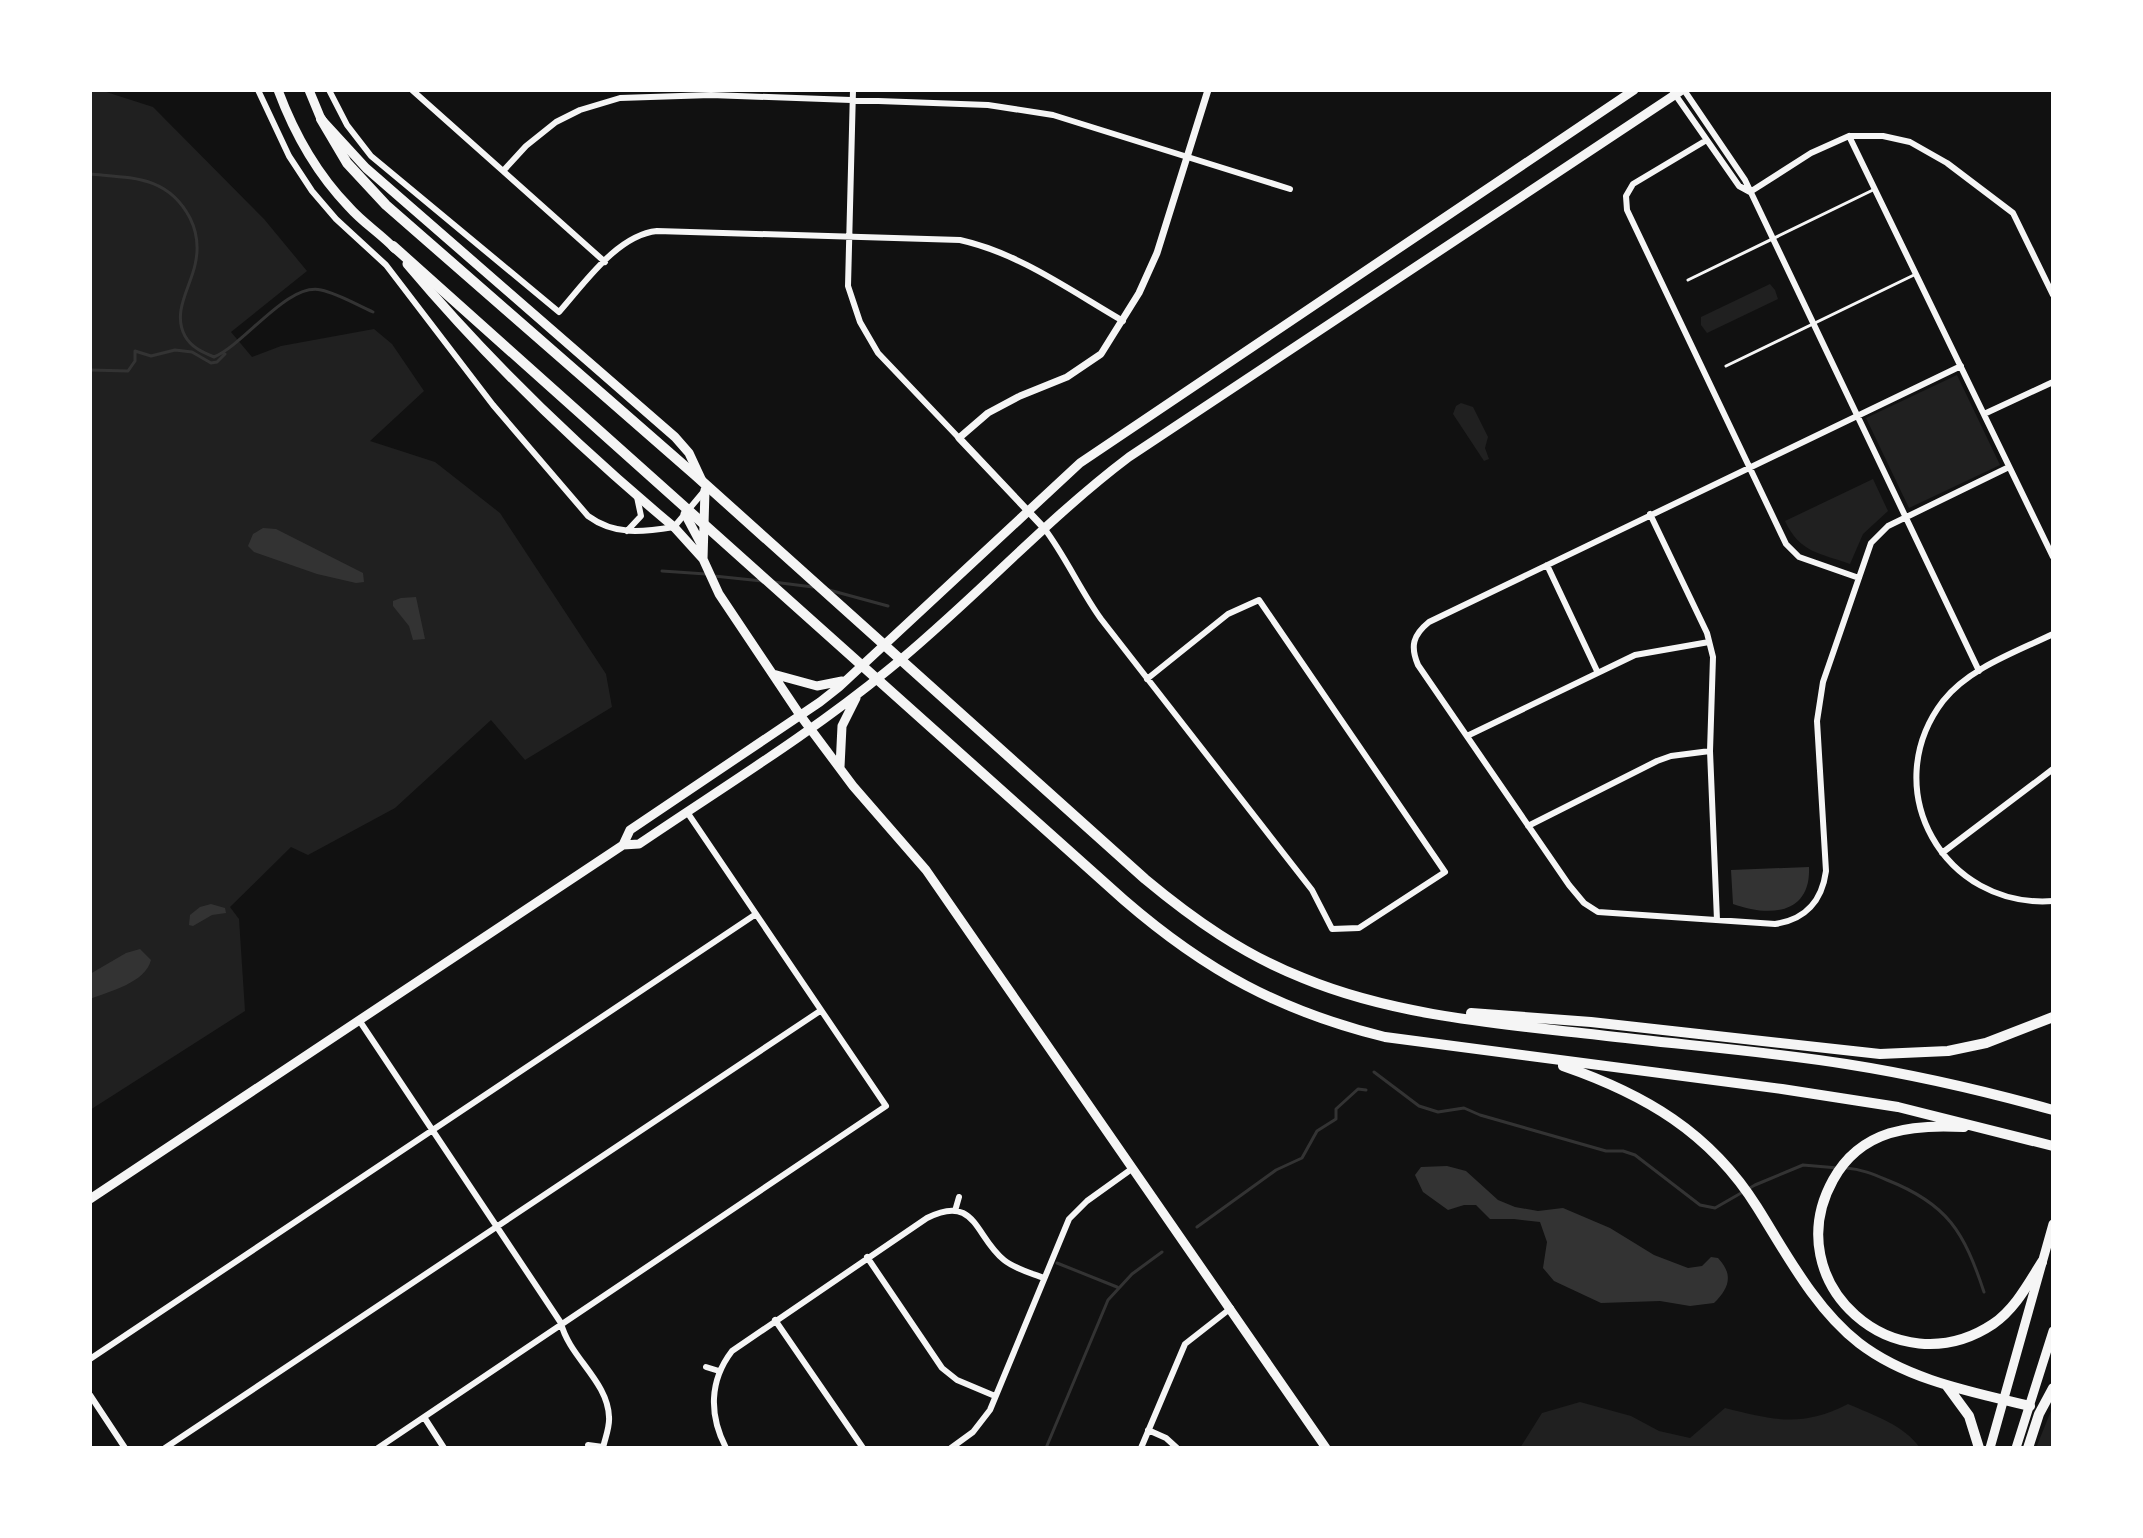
<svg xmlns="http://www.w3.org/2000/svg" width="2143" height="1538" font-family="'Zilla Slab',serif">
<style>
.green{fill:#202020}
.water{fill:#333}
.lines{fill:none;stroke-linecap:round;stroke-linejoin:round}
.stream{stroke:#333;stroke-width:3}
.service{stroke:#f5f5f5;stroke-width:3}
.minor{stroke:#f5f5f5;stroke-width:6}
.tertiary{stroke:#f5f5f5;stroke-width:7}
.primary{stroke:#f5f5f5;stroke-width:9}
.trunk{stroke:#f5f5f5;stroke-width:9}
.motorway{stroke:#f5f5f5;stroke-width:10}
</style>
<rect width="100%" height="100%" fill="#111"/>
<path class="green" d="M90 90 103 91 153 107 264 219 307 271 231 332 252 357 281 346 374 329 392 344 424 391 370 441 435 462 500 513 606 674 612 707 525 760 491 720 395 808 308 855 291 847 230 907 239 919 245 1011 90 1110Z
M1770 284 1775 290 1778 299 1707 333 1701 325V317Z
M1957 375 2000 465 1909 508 1866 418Z
M1461 403 1473 407 1488 437 1485 448 1489 459 1484 461 1453 414 1456 406Z
M1873 479 1888 511 1863 534 1850 564C1820 553 1800 553 1785 521Z
M1580 1402 1631 1416 1659 1431 1690 1438 1725 1408C1774 1420 1801 1428 1848 1404 1873 1415 1904 1425 1920 1448H1520L1542 1413Z
M2053 1406V1448H2036Z"/>
<path class="water" d="M263 528 276 529 363 573 364 582 356 583 317 574 254 552 248 546 253 534Z
M416 597 425 639 413 640 409 626 393 606V601L401 598Z
M1809 867C1811 915 1769 917 1733 904L1731 870Z
M211 904 225 908 226 913 212 915 193 926 189 925 190 915 200 907Z
M140 949 151 960C145 983 110 991 90 999V974L126 953Z
M1447 1166 1466 1171 1498 1200 1515 1207 1538 1211 1563 1208 1610 1228 1654 1255 1688 1268 1702 1266 1711 1257 1718 1258C1734 1275 1729 1288 1714 1303L1690 1306 1660 1301 1601 1303 1554 1281 1543 1268 1547 1242 1540 1222 1514 1219H1490L1476 1205H1464L1448 1210 1423 1192 1415 1175 1421 1167Z"/>
<g class="lines">
<path class="stream" d="M90 174C133 178 168 176 190 218 198 234 199 248 195 265 190 288 172 312 185 336 191 347 202 352 214 357 245 344 288 282 321 290 339 294 357 305 373 312
M90 370 128 371 135 361V351L151 356 175 350 192 352 211 363 217 362 225 354
M662 571 706 574
M714 576 762 581
M773 582 813 587
M829 590 888 606
M1374 1072 1419 1106 1438 1112 1464 1108 1480 1115 1606 1151H1623L1635 1155 1700 1205 1715 1208 1755 1185 1803 1165 1838 1168
M1846 1168C1861 1169 1873 1174 1887 1180 1948 1204 1964 1232 1984 1292
M1197 1227 1276 1170 1302 1158 1317 1131 1336 1119V1109L1358 1089 1366 1090
M1057 1263 1117 1287
M1046 1448 1108 1300 1132 1274 1162 1252"/>
<path class="service" d="M1688 280 1875 189
M1726 366 1916 274"/>
<path class="minor" d="M258 90 289 156 312 191 336 219 386 265 493 405 588 516C615 536 644 532 674 527L705 490
M329 90 347 125 371 156 559 312C584 284 617 235 657 231L960 240C1019 253 1071 291 1123 321
M412 90 605 262
M853 90 848 286 860 322 878 353 959 438
M1672 90 1739 186 1750 192
M1684 90 1745 180 1979 671
M1849 136 2053 557
M1705 141 1633 184 1626 196 1627 210 1786 544 1799 557 1859 578
M504 170 526 146 556 122 580 110 620 98 711 95 988 105 1053 115 1290 189
M1750 192 1811 153 1849 136H1883L1910 142 1947 163 2013 213 2053 295
M1961 366 1429 622C1413 635 1410 646 1418 665L1569 885 1584 903 1598 912 1775 924C1805 920 1822 901 1826 871L1817 721 1823 682 1871 543 1888 526 2009 467
M1984 414 2053 382
M1650 514 1707 633 1713 657 1710 751 1717 920
M1044 528C1066 557 1080 590 1101 619L1312 890 1332 929 1359 928 1445 872 1259 600 1228 614 1147 679
M627 531 641 516 637 497
M1547 565 1597 671
M2053 634C2016 652 1969 668 1943 701 1876 789 1944 909 2053 901
M1467 736 1635 655 1709 642
M1528 826 1657 761 1671 756 1710 751
M1942 853 2053 769
M359 1020 561 1323C569 1357 608 1381 609 1417 610 1427 605 1438 603 1448
M955 1211 959 1197
M867 1257 942 1368 957 1380 995 1396
M775 1320 863 1448
M90 1359 756 914
M706 1367 719 1371
M90 1395 125 1448
M424 1417 444 1448
M1148 1430 1166 1438 1177 1448
M588 1445 603 1447
M165 1448 820 1011
M378 1448 886 1106 687 812
M726 1448C709 1415 709 1381 732 1351L927 1218C976 1193 975 1237 1004 1260 1015 1269 1031 1273 1044 1278
M951 1448 973 1432 990 1410 1069 1219 1087 1201 1133 1168
M1141 1448 1185 1344 1231 1308"/>
<path class="tertiary" d="M1044 528 959 438 988 413 1020 396 1067 377 1101 354 1139 293 1157 253 1208 90"/>
<path class="primary" d="M685 514 701 544
M674 527 703 559 719 594 800 715 853 786 926 870 1326 1448
M703 559 705 490
M773 674 817 686 842 681
M840 767 842 726 856 698
M623 845 639 844C723 787 810 734 888 670 971 603 1043 522 1129 457L1682 90
M90 1199 623 845 630 830 820 702 839 687 1080 463 1634 90
M1990 1448 2053 1224
M2016 1448 2053 1331"/>
<path class="trunk" d="M278 90C294 133 317 174 349 207 363 223 381 234 395 249
M309 90 321 119 366 168 675 437 689 453 702 481
M407 264C487 359 578 447 674 527"/>
<path class="motorway" d="M321 119 347 163 386 205 695 475 1145 879C1193 919 1244 955 1303 978 1395 1016 1501 1024 1599 1035 1681 1045 1765 1051 1846 1064 1916 1075 1985 1091 2053 1110
M393 246 1124 900C1206 971 1280 1011 1385 1037L1782 1089 1898 1107 2053 1146
M1471 1013 1591 1022 1880 1054 1948 1051 1986 1043 2053 1017
M1563 1066C1644 1094 1710 1132 1757 1207 1786 1253 1815 1309 1859 1343 1907 1380 1972 1392 2030 1406
M1964 1127C1912 1124 1861 1129 1833 1180 1776 1283 1896 1389 1993 1324 2015 1309 2028 1284 2042 1262
M1947 1386 1969 1416 1979 1448
M2028 1448 2039 1414 2053 1388"/>
</g>
<rect width="2143" height="1538" fill="none" stroke="#ffffff" stroke-width="184"/>
</svg>
